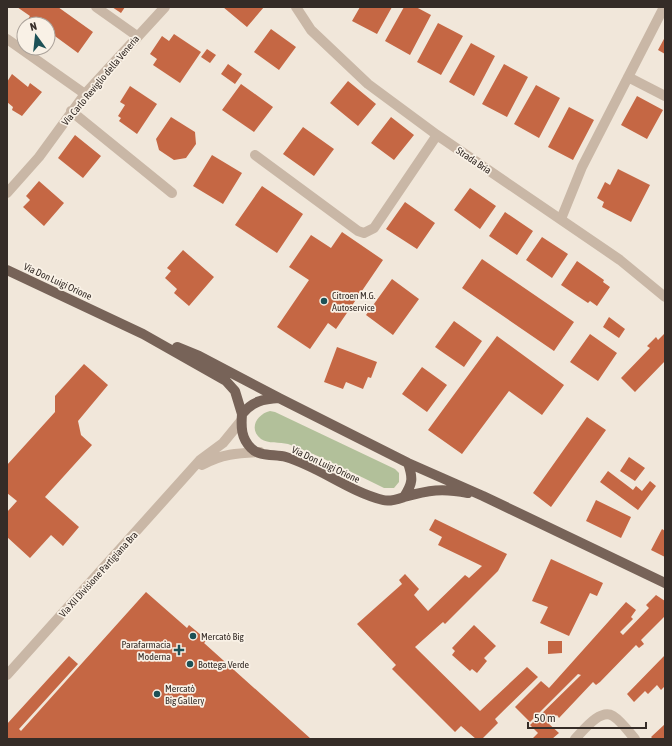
<svg xmlns="http://www.w3.org/2000/svg" width="672" height="746" font-family="'Asap Condensed',sans-serif">
<style>
.green{fill:#b2c09a}
.building{fill:#c56744}
.lines{fill:none;stroke-linecap:round;stroke-linejoin:round}
.minor{stroke:#c9b7a6;stroke-width:10}
.major{stroke:#776358;stroke-width:10}
.poi-dot{fill:#1d5156;stroke:#f9f1e6;stroke-width:1.5}
.labels{text-anchor:middle;stroke-width:3.5;stroke-linejoin:round;paint-order:stroke}
.street-label{font-size:10px;fill:#352c27;stroke:#f9f1e6}
.poi-label{font-size:10px;fill:#352c27;stroke:#f9f1e6;text-anchor:start}
</style>
<rect width="100%" height="100%" fill="#f1e7da"/>
<path class="green" d="M270 411 275 412 395 469 399 473V482L394 488H384C353 473 321 456 288 444 280 442 268 444 261 439 248 429 257 414 270 411Z"/>
<path class="building" d="M17 7H58L93 32 78 53 48 31V24H35L28 19 30 16Z
M112 7H125L121 13Z
M223 7H264L247 27Z
M360 7H392L377 34 352 21Z
M404 7H416L431 15 410 55 385 41Z
M438 23 463 36 441 75 417 62Z
M271 29 296 47 279 70 254 52Z
M174 34 201 52 180 83 153 65 157 59 150 54 162 36 169 41Z
M665 37V54L658 50Z
M471 43 495 56 474 96 449 82Z
M207 49 216 55 210 63 201 57Z
M228 64 242 74 235 84 221 74Z
M504 64 528 77 507 117 482 104Z
M12 74 28 87 30 83 42 92 22 116 12 110 13 107 7 102V82Z
M348 81 376 104 358 126 330 103Z
M241 84 273 107 254 132 222 110Z
M536 85 560 98 539 138 514 124Z
M130 86 157 104 137 134 119 121 121 118 118 116 125 105 120 102Z
M637 96 663 110 647 139 621 125Z
M569 107 594 120 573 160 548 147Z
M171 117 195 132 196 144 186 158 174 160 159 150 156 139Z
M391 117 414 135 394 160 371 143Z
M303 127 334 149 314 176 283 154Z
M75 135 101 156 83 178 58 158Z
M212 155 242 173 223 204 193 186Z
M618 169 650 185 631 222 602 207 604 202 597 198 605 182 610 185Z
M39 181 64 203 44 226 23 207 30 200 26 196Z
M262 186 303 214 277 253 235 225Z
M470 188 496 206 480 229 454 210Z
M405 202 435 223 417 249 386 229Z
M505 212 533 231 517 255 489 236Z
M342 232 383 260 336 329 328 323 310 349 277 327 309 280 289 267 311 235 331 248Z
M542 237 568 254 552 278 526 260Z
M183 250 214 277 189 306 174 293 177 289 165 278 171 271 167 268Z
M482 259 574 322 554 351 462 288Z
M577 261 604 280 603 282 610 287 597 306 590 301 588 303 561 285Z
M392 279 419 299 393 335 366 315Z
M609 317 625 329 619 338 603 327Z
M454 321 482 341 464 367 435 347Z
M590 334 617 353 598 381 570 362Z
M664 334 665 361 635 392 621 378 650 348 647 346 656 337 658 340Z
M497 336 564 385 542 415 509 391 462 454 428 430Z
M337 347 377 362 371 378 368 377 363 389 346 382 343 389 324 382Z
M84 364 108 385 78 421 81 435 92 445 45 497 79 527 63 546 51 535 30 558 7 537V512L17 501 7 493V465L55 412V396Z
M422 367 447 385 427 412 402 394Z
M587 417 606 430 551 507 533 493Z
M629 457 645 468 635 481 620 471Z
M608 471 633 490 636 486 642 491 650 481 656 486 638 510 600 482Z
M596 500 631 517 621 538 586 521Z
M435 519 507 554 498 571 445 624 443 622 415 647 480 711 527 667 538 677 495 719 498 723 482 739H476L461 726 455 732 392 669 396 665 357 624 402 584 399 580 405 574 419 589 414 595 428 611 465 575 469 578 482 566 438 545 442 537 429 530Z
M662 529 665 531V557L651 550Z
M551 559 603 583 597 596 590 593 569 636 540 623 548 607 532 601Z
M146 592 187 628 189 625 207 640 204 643 311 739H7V724L69 656 78 664 19 729 21 731Z
M656 595 665 601V616L641 640 644 644 639 648 636 645 600 682 596 685 593 682 559 718 557 715 548 723 559 733 552 739H532L538 733 530 725 581 675 578 674 530 722 515 707 541 681 549 688 626 602 636 610 631 617 633 619 620 632 623 635 649 608 646 605Z
M474 625 496 646 484 658 487 661 477 673 472 669 470 671 452 655 455 651 452 648Z
M548 641H562V653L548 654Z
M665 655V686L661 690 657 685 648 694 645 691 634 702 627 694Z
M665 724V739H653L651 737Z"/>
<g class="lines">
<path class="minor" d="M96 7 137 36
M296 7 311 30 368 84 437 135 620 260 665 297
M7 39 85 94
M628 77 665 96
M71 111 172 193
M255 155 358 231 364 233 374 228 437 135
M7 193 39 157 85 94 165 7
M561 219 582 167 664 7
M202 465C221 454 238 453 260 452
M7 675 200 460 223 443 241 421
M575 739C583 731 600 708 613 716 621 721 629 732 635 739"/>
<path class="major" d="M7 270 143 334 226 381 235 391 242 414
M177 347 199 356 279 398
M408 463C413 478 413 483 404 497 398 499 390 502 383 500 348 491 320 467 286 457 275 454 259 457 251 448 241 438 241 427 242 414 253 401 263 399 279 398L408 463 483 496 665 583
M404 497C429 490 442 488 468 493"/>
</g>
<g class="poi-dot">
<circle cx="324" cy="301" r="4"/>
<circle cx="193" cy="636" r="4"/>
<path d="M177 644h4v4h4v4h-4v4h-4v-4h-4v-4h4z"/>
<circle cx="190" cy="664" r="4"/>
<circle cx="157" cy="694" r="4"/>
</g>
<g class="labels">
<g class="street-label">
<text transform="translate(100 80) rotate(-50)" y="4">Via Carlo Reviglio della Veneria</text>
<text transform="translate(474 160) rotate(34)" y="4">Strada Bria</text>
<text transform="translate(58 281) rotate(25)" y="4">Via Don Luigi Orione</text>
<text transform="translate(326 464) rotate(25)" y="4">Via Don Luigi Orione</text>
<text transform="translate(98 574) rotate(-48)" y="4">Via XII Divisione Partigiana Bra</text>
</g>
<g class="poi-label">
<text x="332" y="299">Citroen M.G.<tspan x="332" dy="12">Autoservice</tspan></text>
<text x="201" y="640">Mercatò Big</text>
<text x="171" y="648" text-anchor="end">Parafarmacia<tspan x="171" dy="12">Moderna</tspan></text>
<text x="198" y="668">Bottega Verde</text>
<text x="165" y="692">Mercatò<tspan x="165" dy="12">Big Gallery</tspan></text>
</g>
</g>
<rect width="672" height="746" fill="none" stroke="#352c27" stroke-width="16"/>
<g transform="translate(36 36) rotate(345)"><circle r="19" fill="#f9f1e6" stroke="#aba29a"/>
<path d="M0-3L7 15L0 10L-7 15Z" fill="#1d5156"/>
<text y="-6" font-size="11" font-weight="bold" text-anchor="middle" fill="#352c27">N</text>
</g>
<path d="M528 722v6h118v-6" fill="none" stroke="#352c27" stroke-width="2"/>
<text x="534" y="722" font-size="12" fill="#352c27" stroke="#f9f1e6" stroke-width="3" paint-order="stroke">50 m</text>
</svg>
